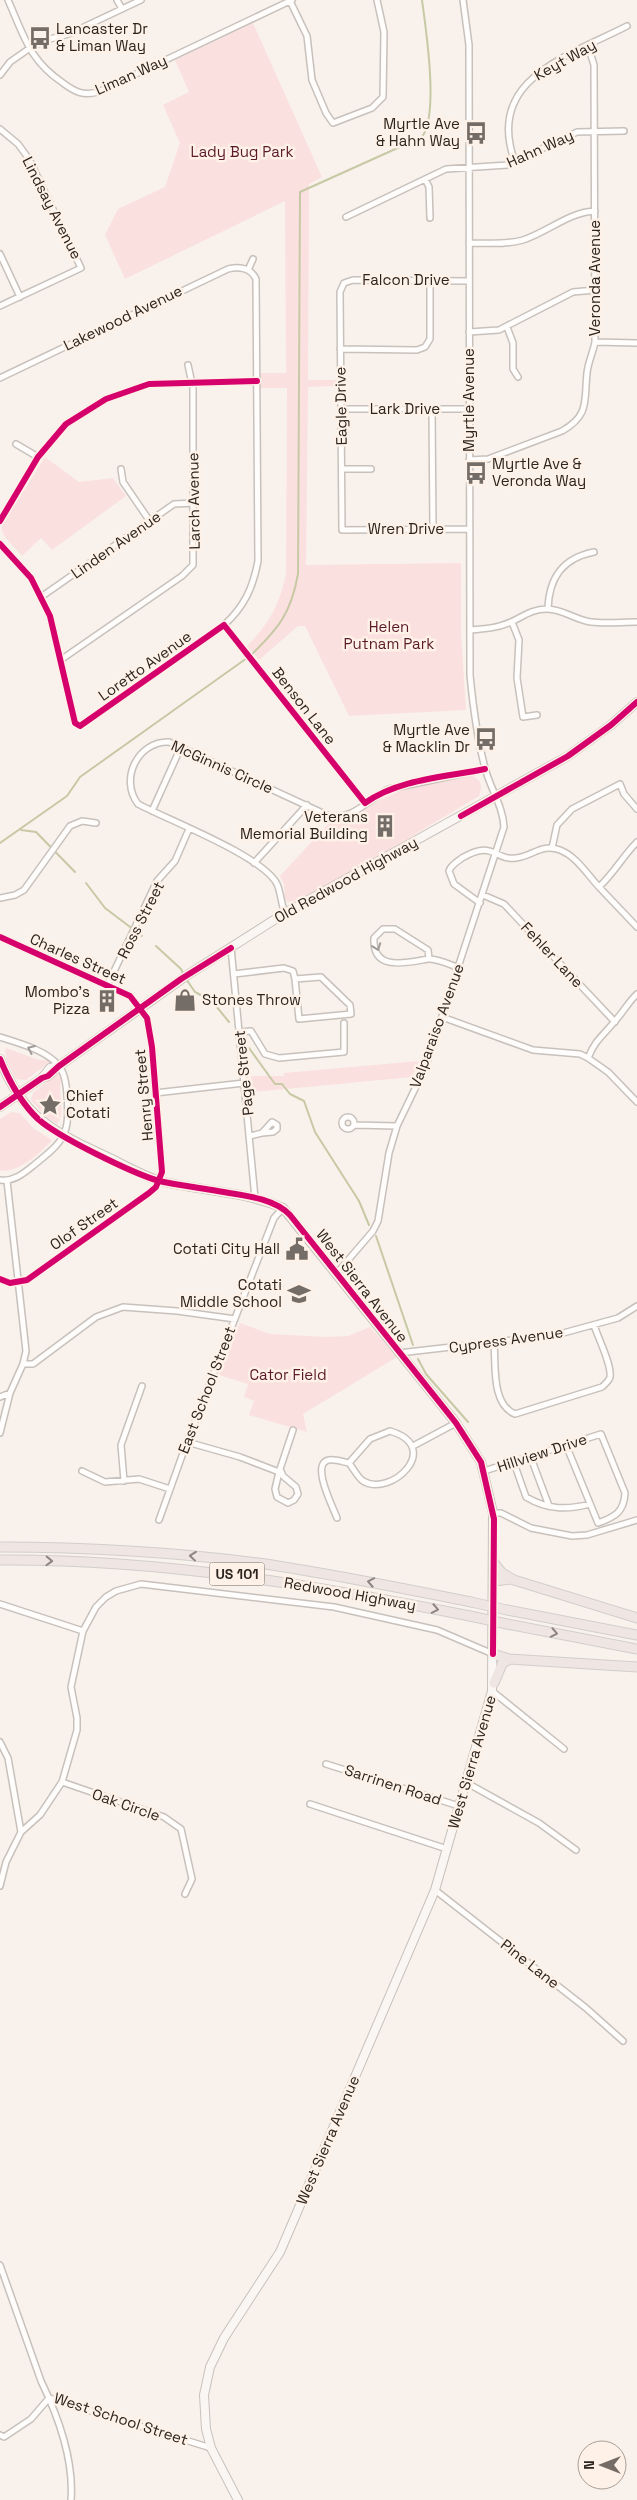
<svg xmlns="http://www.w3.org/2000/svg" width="637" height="2500" font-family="'Space Grotesk',sans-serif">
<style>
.green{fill:#fbe0e0}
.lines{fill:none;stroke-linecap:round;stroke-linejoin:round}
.stream{stroke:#c7c9a5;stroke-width:2}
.minor-casing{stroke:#c8c1bb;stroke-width:8}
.secondary-casing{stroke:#c8c1bb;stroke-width:10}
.motorway-casing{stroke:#d2cecb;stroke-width:11}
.minor{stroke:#fefdfc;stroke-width:5}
.secondary{stroke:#f9f6f4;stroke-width:8}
.motorway{stroke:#efe5e3;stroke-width:9}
.motorway-bridge-casing{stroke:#d2cecb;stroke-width:11;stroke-linecap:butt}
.motorway-bridge{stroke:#efe5e3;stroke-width:9}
.cycleway-casing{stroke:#fef1e7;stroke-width:9}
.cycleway{stroke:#d6006c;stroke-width:6}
.oneway{stroke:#a09b98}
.oneway2{stroke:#8e8480}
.labels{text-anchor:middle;stroke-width:5;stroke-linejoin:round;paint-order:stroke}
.shield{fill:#fef1e7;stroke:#6b625a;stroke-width:1}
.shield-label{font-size:14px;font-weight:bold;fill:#2c241e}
.poi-label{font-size:15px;fill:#2c241e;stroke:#fef1e7;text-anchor:end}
.street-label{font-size:15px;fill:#2c241e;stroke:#fef1e7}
.park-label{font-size:15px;fill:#5b1a2a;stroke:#fef1e7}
</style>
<rect width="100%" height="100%" fill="#f9f2ec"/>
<path class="green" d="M253 23 322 177 309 184 308 380H336V386L308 387 306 565 461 563V633L466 710 349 716 305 626H298L259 660 247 646C269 624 280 604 286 573L287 388H260V373H286L285 201 125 279 105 235 118 209 165 187 180 143 163 105 189 92 175 60Z
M45 457 79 482 113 478 126 496 52 550 41 538 22 556 4 536 1 527Z
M473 776C483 782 482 786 479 796L352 872 291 905V903L285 900 284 884 280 876 329 823C352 827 361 809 380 800 407 785 443 782 473 776Z
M6 1048 39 1060H48L50 1062 26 1080 16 1079C12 1071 3 1058 6 1048Z
M419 1061 412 1077 253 1092 251 1076H284V1073Z
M57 1073 62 1078C56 1091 67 1114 57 1124L46 1117 31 1100 33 1093Z
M11 1112 20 1113 33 1128 52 1140C42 1152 16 1175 0 1170V1119Z
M240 1323 270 1334 327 1337 348 1336 370 1327 397 1357 303 1414 307 1432 249 1415 254 1401 244 1397 248 1384 219 1375Z"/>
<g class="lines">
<path class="stream" d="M251 655C279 628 291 613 298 574L300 192 422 137C439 114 426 30 422 0
M21 830 36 832 75 872
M0 843 67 796 80 777 247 658
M86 883 105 908 142 936
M156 946 181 969 184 975
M186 979 195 992 212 1001 229 1022
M249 1048 275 1084H282L290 1094 304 1101 315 1132 359 1201 369 1225
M376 1236 413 1345
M418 1359 426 1374 468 1422"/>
<defs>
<path id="minor" d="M8 0C24 36 29 60 63 83 75 92 83 96 98 92L292 0
M117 0 122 9
M290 1 307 36 312 80 326 113 333 123 372 108 383 97 384 32 377 0
M0 75 10 62 30 48 46 40 69 34 141 0
M0 129 18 144 29 159 81 268 0 306
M515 162C484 79 569 56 627 26
M425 179 429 187 430 218
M346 217 446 169 508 165 577 132 624 131
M469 243C487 243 506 245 523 240 548 232 569 212 595 211
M0 254 20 297
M248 270 253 259
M469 281 353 280 344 283 340 292 342 530 469 529
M507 327 513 343V369L518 377
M469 332 499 330 573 292 595 290
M595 342 637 343
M340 349 417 350 425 347 430 339V280
M0 378 228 269C239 266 251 268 256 279L258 561C253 588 244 607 224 625L80 726 75 723 50 616 31 578 0 544
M342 409H469
M432 409 433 529
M16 444 38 457
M469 460 488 459 562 431C590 415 584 401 587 373 588 362 593 353 595 342L594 65 588 46
M121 469 123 482 149 520
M342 469H371
M0 521 38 457 66 424 106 399 149 384 257 381
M41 597 174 504 194 503
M548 609C549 577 563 558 594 552
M512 622 519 640 517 678 523 717 537 715
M224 625 365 803
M470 630C484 629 498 628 511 622 524 616 532 609 547 609 563 609 575 620 591 622 606 624 622 622 637 622
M62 659 182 576 193 565V388L188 365
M152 811 181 747
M637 842C623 856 614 873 599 887L637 927
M552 848 557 825 572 809 620 784 624 794 637 809
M254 863 307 805
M483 895 504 904 615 1022
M0 898 15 895 24 890 70 826 82 821 96 823
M480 903 454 884 449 871C451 865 457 862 462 858 494 839 494 861 516 858 533 856 542 843 560 850 576 856 587 874 599 887
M285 913C281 904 281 893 277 884 263 856 168 820 138 804 119 779 138 741 169 742L329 816C353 821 369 798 389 789L485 769
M0 937 130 996 147 1018 152 1047 162 1172 156 1187 149 1193 27 1280 10 1283 0 1279
M231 948 255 1198
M429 959 428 950 395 929H383L374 938C372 973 409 962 428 959 437 958 451 965 459 968
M234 974 284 968 293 971 295 979 321 977 350 1005 351 1014 299 1019 295 979
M107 986 157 881 175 861 189 829
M442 1017 533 1050 580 1054 588 1058 608 1072 637 1102
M240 1032 251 1031 265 1054 279 1058 344 1052V1023
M0 1037C18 1043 46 1050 58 1065 65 1073 66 1084 67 1094 70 1135 65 1140 34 1165 24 1173 14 1182 0 1180
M588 1058C595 1040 603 1036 614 1022 623 1013 628 1002 637 994
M155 1093 244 1083
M342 1123a6 6 0 1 1 12 0a6 6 0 1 1-12 0Z
M354 1125 397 1126
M250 1136 262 1133 272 1122 277 1125V1129L273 1132 262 1133
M337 1273 373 1231 378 1221 389 1153 397 1126 425 1068 504 827C503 806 490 788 485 768 477 738 473 706 470 675L469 45 463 0
M494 1343C496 1365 491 1404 515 1414L602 1387C605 1384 609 1381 610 1377 612 1365 598 1338 594 1325
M399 1353 556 1335 618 1318 637 1306
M23 1364H33L96 1317 123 1307 177 1311 235 1319
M0 1397 10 1393
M390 1431C444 1447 391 1498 363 1481 358 1478 353 1468 349 1463L370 1439Z
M0 1433 10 1393 23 1364 26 1351 7 1181
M187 1442 240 1457 279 1472 275 1489 277 1497 288 1503 294 1500 298 1494 296 1487 283 1476 281 1471
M413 1446 456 1423
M531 1458 549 1506
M514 1463 526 1497C548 1510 567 1510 590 1504
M82 1471 105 1482 139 1479 170 1489
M484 1471 601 1434 625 1493C624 1512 615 1517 598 1523L566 1445
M279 1472 293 1430
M124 1481 121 1445 142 1386
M493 1513H501L531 1528 572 1536 587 1535 637 1520
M337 1518C333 1507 310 1463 329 1460 335 1459 343 1462 349 1463
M159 1520 187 1442 274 1218 283 1208
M0 1604 83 1631
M492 1691 564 1749
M0 1742 8 1758 21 1832
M326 1764 459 1806
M62 1782 164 1817 181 1829 192 1879 185 1894
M467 1783 539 1823 576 1850
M310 1804 447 1849
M0 1886 6 1862 21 1832 40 1815 62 1782 77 1730V1718L71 1687 83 1631 96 1607 106 1597 116 1591 141 1584 334 1607 437 1630 493 1654
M435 1890 586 2008 623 2041
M0 2265 41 2381C58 2416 74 2461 71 2500
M49 2398 211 2448
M0 2435 4 2437 31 2419 49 2398"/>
<path id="secondary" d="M0 1059C23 1119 56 1133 112 1159 127 1167 144 1176 160 1181 201 1191 244 1191 283 1208L456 1423 481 1462 493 1513 492 1691 435 1890 280 2252 224 2338 210 2367 204 2395 206 2429 211 2448 238 2500
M42 1078 50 1068 59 1066
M0 1107 42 1078 48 1076 59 1066 189 974 285 913 568 756 611 725 637 702"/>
<path id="motorway" d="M0 1547C86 1547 172 1552 258 1563 329 1573 400 1588 471 1602
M0 1560C162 1559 312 1585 470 1616
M494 1563 502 1573 514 1580 637 1618
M494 1581 511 1579
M507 1610 637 1635
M507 1624 637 1649
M493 1654 509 1659 637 1667
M494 1683 502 1664 509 1659"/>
</defs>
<use href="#minor" class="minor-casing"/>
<use href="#secondary" class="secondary-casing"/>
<use href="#motorway" class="motorway-casing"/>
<use href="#minor" class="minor"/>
<use href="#secondary" class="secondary"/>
<use href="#motorway" class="motorway"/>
<defs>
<path id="motorway-bridge" d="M471 1602 507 1610
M470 1616 507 1624"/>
</defs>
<use href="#motorway-bridge" class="motorway-bridge-casing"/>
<use href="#motorway-bridge" class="motorway-bridge"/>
<defs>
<path id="cycleway" d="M0 521 38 457 66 424 106 399 149 384 257 381
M0 544 31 578 50 616 75 723 80 726 224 625 365 803C398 779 446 777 485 769
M461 816 568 756 611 725 637 702
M0 937 130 996 147 1018 152 1047 162 1172 156 1187 149 1193 27 1280 10 1283 0 1279
M0 1059C9 1081 20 1102 38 1119 58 1137 132 1173 159 1181 176 1185 195 1187 212 1190 236 1195 272 1196 290 1215L456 1423 481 1462 494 1519 493 1654
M0 1107 42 1078 48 1076 59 1066 181 979 231 948"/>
</defs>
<use href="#cycleway" class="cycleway-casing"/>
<use href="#cycleway" class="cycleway"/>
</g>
<defs><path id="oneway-chevron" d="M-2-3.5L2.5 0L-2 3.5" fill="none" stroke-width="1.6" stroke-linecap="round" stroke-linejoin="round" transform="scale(1.25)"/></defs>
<g class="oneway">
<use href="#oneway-chevron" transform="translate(377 947) rotate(70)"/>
<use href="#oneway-chevron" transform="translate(31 1049) rotate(-157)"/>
</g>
<g class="oneway2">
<use href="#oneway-chevron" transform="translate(193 1556) rotate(-174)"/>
<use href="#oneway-chevron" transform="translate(49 1561) rotate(2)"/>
<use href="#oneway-chevron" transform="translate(371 1582) rotate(-169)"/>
<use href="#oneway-chevron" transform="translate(435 1609) rotate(11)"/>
<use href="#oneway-chevron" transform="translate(554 1633) rotate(11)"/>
</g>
<defs>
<symbol id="bus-bare" viewBox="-9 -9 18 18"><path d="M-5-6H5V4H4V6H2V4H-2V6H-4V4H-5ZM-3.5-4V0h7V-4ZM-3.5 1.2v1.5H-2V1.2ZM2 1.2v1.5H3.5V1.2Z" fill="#746c66" stroke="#fef1e7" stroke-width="2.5" paint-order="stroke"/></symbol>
<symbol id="building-bare" viewBox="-9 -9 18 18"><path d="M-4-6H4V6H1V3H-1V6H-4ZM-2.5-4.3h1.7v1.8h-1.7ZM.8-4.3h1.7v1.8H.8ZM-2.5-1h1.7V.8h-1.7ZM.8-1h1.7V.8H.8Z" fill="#746c66" stroke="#fef1e7" stroke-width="2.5" paint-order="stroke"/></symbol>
<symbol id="shop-bare" viewBox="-9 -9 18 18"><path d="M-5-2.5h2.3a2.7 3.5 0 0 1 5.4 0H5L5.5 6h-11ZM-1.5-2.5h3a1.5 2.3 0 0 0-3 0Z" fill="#746c66" stroke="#fef1e7" stroke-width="2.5" paint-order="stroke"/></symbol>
<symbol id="sight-bare" viewBox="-9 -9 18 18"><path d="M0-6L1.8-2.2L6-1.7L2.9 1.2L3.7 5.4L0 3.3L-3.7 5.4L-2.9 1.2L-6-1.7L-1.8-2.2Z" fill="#746c66" stroke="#fef1e7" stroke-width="2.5" paint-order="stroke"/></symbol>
<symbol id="civic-bare" viewBox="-9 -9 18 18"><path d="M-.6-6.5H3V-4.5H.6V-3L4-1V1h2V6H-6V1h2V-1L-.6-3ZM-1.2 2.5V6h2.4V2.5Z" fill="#746c66" stroke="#fef1e7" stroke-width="2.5" paint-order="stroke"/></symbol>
<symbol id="school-bare" viewBox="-9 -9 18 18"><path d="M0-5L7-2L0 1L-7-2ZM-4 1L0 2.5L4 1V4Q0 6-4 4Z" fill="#746c66" stroke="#fef1e7" stroke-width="2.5" paint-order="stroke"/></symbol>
</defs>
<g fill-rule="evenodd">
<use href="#bus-bare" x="24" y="22" width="32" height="32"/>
<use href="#bus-bare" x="460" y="117" width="32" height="32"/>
<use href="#bus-bare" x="460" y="457" width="32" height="32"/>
<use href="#bus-bare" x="470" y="723" width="32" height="32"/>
<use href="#building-bare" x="369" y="810" width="32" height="32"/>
<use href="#shop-bare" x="169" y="984" width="32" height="32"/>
<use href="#building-bare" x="91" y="985" width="32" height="32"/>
<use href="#sight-bare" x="34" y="1089" width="32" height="32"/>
<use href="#civic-bare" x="281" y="1233" width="32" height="32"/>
<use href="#school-bare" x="283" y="1278" width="32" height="32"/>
</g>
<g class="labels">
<rect class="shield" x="209.5" y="1562.5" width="55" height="23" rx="4"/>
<g class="shield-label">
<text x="237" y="1579">US 101</text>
</g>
<g class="poi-label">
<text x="56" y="34" text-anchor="start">Lancaster Dr<tspan x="56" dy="17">&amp; Liman Way</tspan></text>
<text x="460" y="129">Myrtle Ave<tspan x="460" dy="17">&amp; Hahn Way</tspan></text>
<text x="492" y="469" text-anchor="start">Myrtle Ave &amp;<tspan x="492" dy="17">Veronda Way</tspan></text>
<text x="470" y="735">Myrtle Ave<tspan x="470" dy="17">&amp; Macklin Dr</tspan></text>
<text x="368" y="822">Veterans<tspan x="368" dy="17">Memorial Building</tspan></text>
<text x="90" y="997">Mombo's<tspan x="90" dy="17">Pizza</tspan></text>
<text x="202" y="1005" text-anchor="start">Stones Throw</text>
<text x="66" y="1101" text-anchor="start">Chief<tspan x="66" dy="17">Cotati</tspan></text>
<text x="280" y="1254">Cotati City Hall</text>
<text x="282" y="1290">Cotati<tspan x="282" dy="17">Middle School</tspan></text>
</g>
<g class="street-label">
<text transform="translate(565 60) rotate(-29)" y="5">Keyt Way</text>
<text transform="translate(131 75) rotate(-24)" y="5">Liman Way</text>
<text transform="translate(540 149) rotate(-24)" y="5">Hahn Way</text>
<text transform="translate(52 208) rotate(63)" y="5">Lindsay Avenue</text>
<text transform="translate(595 278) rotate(-90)" y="5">Veronda Avenue</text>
<text x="406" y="285">Falcon Drive</text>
<text transform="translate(123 318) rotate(-26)" y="5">Lakewood Avenue</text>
<text transform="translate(469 400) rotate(-90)" y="5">Myrtle Avenue</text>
<text transform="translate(341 406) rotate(-91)" y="5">Eagle Drive</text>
<text x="405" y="414">Lark Drive</text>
<text transform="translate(194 501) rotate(-91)" y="5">Larch Avenue</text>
<text x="406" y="534">Wren Drive</text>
<text transform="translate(116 545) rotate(-35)" y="5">Linden Avenue</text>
<text transform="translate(145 666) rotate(-35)" y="5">Loretto Avenue</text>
<text transform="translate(304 706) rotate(52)" y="5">Benson Lane</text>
<text transform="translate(222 767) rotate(24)" y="5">McGinnis Circle</text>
<text transform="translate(346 880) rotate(-29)" y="5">Old Redwood Highway</text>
<text transform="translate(141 920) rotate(-63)" y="5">Ross Street</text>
<text transform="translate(552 955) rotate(47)" y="5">Fehler Lane</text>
<text transform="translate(78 959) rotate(24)" y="5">Charles Street</text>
<text transform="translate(437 1026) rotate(-70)" y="5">Valparaiso Avenue</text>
<text transform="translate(244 1073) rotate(-96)" y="5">Page Street</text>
<text transform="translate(144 1095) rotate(-95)" y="5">Henry Street</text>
<text transform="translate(84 1224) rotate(-35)" y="5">Olof Street</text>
<text transform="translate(362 1286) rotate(52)" y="5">West Sierra Avenue</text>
<text transform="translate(506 1340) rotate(-8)" y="5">Cypress Avenue</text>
<text transform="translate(207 1390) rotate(-69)" y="5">East School Street</text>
<text transform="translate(542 1453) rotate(-18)" y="5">Hillview Drive</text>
<text transform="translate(350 1594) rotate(10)" y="5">Redwood Highway</text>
<text transform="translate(472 1762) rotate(-74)" y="5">West Sierra Avenue</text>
<text transform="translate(393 1785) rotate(18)" y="5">Sarrinen Road</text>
<text transform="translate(126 1805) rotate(19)" y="5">Oak Circle</text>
<text transform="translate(530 1964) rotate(38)" y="5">Pine Lane</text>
<text transform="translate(328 2140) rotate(-67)" y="5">West Sierra Avenue</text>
<text transform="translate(121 2419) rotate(18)" y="5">West School Street</text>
</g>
<g class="park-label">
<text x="242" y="157">Lady Bug Park</text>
<text x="389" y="632">Helen<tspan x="389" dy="17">Putnam Park</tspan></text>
<text x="288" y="1380">Cator Field</text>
</g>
</g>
<g transform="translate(602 2465) rotate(270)"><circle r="24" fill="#fef1e7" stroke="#aa9f97"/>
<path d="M0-4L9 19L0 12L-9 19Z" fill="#746c66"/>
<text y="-8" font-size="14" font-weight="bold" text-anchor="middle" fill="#2c241e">N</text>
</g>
</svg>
